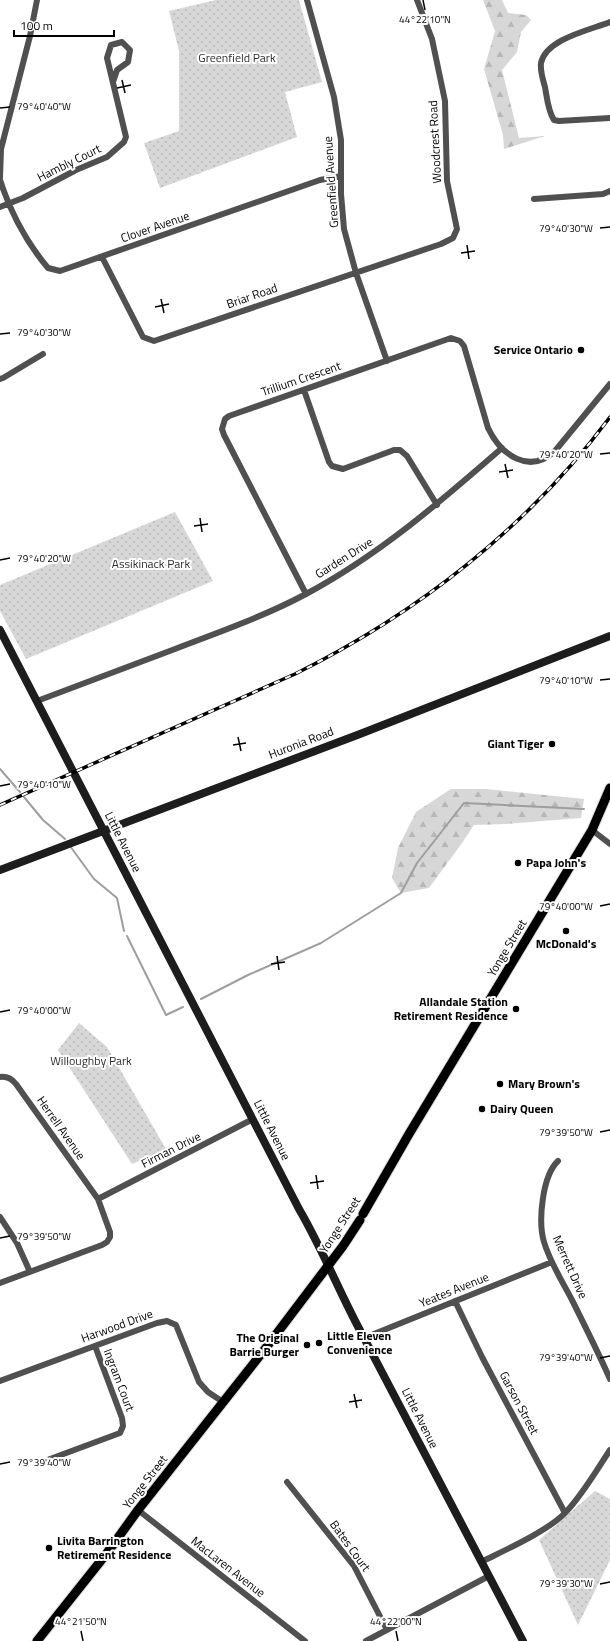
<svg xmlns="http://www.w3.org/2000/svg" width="610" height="1641" font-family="'Titillium Web',sans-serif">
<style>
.forest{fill:url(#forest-firs)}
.park{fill:url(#park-dots)}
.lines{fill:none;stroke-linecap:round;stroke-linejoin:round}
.stream{stroke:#9e9e9e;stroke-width:2}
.primary-casing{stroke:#dbdbdb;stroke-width:11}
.street{stroke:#505050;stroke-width:6}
.secondary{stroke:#1d1d1d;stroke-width:8}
.primary{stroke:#000;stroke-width:9}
.rail-casing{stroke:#000;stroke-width:3.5}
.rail{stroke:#fff;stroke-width:2;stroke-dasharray:6;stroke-linecap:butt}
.ticks{fill:none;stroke:#000;stroke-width:1.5}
.poi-dot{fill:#000;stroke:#fff;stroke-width:1.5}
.labels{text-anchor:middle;stroke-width:4;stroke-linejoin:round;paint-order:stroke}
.park-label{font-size:12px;fill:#2e2e2e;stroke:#fff}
.street-label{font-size:12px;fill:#000;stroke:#fff}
.poi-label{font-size:12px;font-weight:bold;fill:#000;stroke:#fff;text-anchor:start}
.ticks-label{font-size:10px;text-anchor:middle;fill:#000;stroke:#fff;stroke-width:4;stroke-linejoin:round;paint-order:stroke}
</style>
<defs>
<pattern id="forest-firs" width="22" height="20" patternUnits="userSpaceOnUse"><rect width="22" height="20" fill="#d7d7d7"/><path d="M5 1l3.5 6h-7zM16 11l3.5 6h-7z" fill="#b7b7b7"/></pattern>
<pattern id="park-dots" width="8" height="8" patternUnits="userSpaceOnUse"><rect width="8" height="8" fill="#d7d7d7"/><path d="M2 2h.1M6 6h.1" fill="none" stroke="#b7b7b7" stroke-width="1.8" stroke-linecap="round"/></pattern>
</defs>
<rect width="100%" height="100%" fill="#fff"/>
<path class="forest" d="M483 0H502L508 13 526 15 531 20 521 32 517 52 502 70 519 138 545 136 504 149 503 135 484 69 495 31Z
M451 789H486L584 799 581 818 506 824 474 825 462 843 429 888 401 893 392 878 398 848 416 812Z"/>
<path class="park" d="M216 0H299L322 82 285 92 297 137 160 188 144 143 179 131V51L169 11Z
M175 512 213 581 26 659 0 611V585Z
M79 1023 107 1047 166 1149 132 1164 58 1050Z
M595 1491 610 1499V1560L578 1625 539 1540Z"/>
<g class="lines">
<path class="stream" d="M0 769 20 792
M24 797 43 820 65 839
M70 846 94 879 117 898 124 931
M127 936 166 1015 183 1007
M201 999 248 975 321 943 401 893 417 863 464 803 584 809"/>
<defs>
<path id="primary" d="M363 1214 409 1134 592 830 610 788
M37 1641 107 1553 138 1510 265 1349 343 1246 360 1220"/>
</defs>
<use href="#primary" class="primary-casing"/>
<path class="street" d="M307 0 334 97 341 140V194L344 229 356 273 387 361
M610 22C590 30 546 39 541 63 540 71 543 80 545 87 547 98 548 111 554 120L559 121 610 118
M0 178 1 149 30 36 37 0
M0 180C10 211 27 243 48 268L60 271 320 180 341 176
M534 199 603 194 610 191
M0 207 23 198 76 170 107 157 124 142 126 137 107 58 111 45 122 42 130 50 128 62 117 70 113 82
M102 257 143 337 154 341 441 244 453 238 457 229 447 181 445 101 432 39 417 0
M0 379 3 378 43 354
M304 390 329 462 332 466 343 469 394 450H400L407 456 437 505
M306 594 224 435 222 429 225 419 229 416 451 338 460 341 464 346 488 428C501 455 529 475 555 451L610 384
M37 701C83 684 129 666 175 649 219 632 265 616 306 594 379 555 440 502 502 448
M592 830 610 844
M0 1077C7 1076 12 1079 16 1084L98 1199 110 1232V1237L107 1242 102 1245 0 1283
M558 1161C542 1176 538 1222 544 1242 550 1262 562 1281 572 1300 585 1326 598 1352 610 1379
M98 1199 253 1119
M0 1217 17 1243 30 1272
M455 1301 482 1357 565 1513
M364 1338 552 1262
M0 1381 157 1323 167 1321 176 1325 199 1382 208 1392 223 1402
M42 1462 120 1433 123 1426 122 1418 95 1346
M287 1482 354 1566 387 1630
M138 1510 305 1641
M481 1562C505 1550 548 1531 566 1512 583 1494 596 1471 610 1450
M366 1641 489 1576"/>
<path class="secondary" d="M0 630 299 1209C323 1250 340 1294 363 1336 416 1438 469 1540 523 1641
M0 870 360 734 610 636"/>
<use href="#primary" class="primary"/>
<defs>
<path id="rail" d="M0 805 295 674C418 613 528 527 610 417"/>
</defs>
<use href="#rail" class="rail-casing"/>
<use href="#rail" class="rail"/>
</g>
<path class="ticks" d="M423 0 425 10M122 80 125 93M117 88 131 85M0 108 10 107M600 228 610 227M467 245 469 259M461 253 475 251M161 299 164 313M155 307 169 304M0 334 10 333M600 454 610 453M505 464 508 478M499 472 513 470M200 518 202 532M194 526 208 524M0 560 10 558M600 680 610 679M238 737 241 751M233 745 246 743M0 786 10 784M600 906 610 904M277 956 279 970M271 964 285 962M0 1012 10 1010M600 1132 610 1130M316 1175 318 1189M310 1183 324 1181M0 1238 10 1236M600 1358 610 1356M354 1394 357 1408M349 1402 362 1400M0 1464 10 1462M600 1584 610 1582M81 1631 83 1641M396 1631 398 1641"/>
<g class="poi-dot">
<circle cx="581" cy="350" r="4"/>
<circle cx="552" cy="744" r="4"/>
<circle cx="518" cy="863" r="4"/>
<circle cx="566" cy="931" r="4"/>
<circle cx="516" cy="1009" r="4"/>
<circle cx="500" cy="1084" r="4"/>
<circle cx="482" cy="1109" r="4"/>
<circle cx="319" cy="1343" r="4"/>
<circle cx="307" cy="1345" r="4"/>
<circle cx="49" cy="1548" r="4"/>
</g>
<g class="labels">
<g class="park-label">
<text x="237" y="62">Greenfield Park</text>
<text x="151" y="568">Assikinack Park</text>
<text x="91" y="1065">Willoughby Park</text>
</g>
<g class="street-label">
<text transform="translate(435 142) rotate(-93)" y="4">Woodcrest Road</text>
<text transform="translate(69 163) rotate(-26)" y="4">Hambly Court</text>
<text transform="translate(331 182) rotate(-94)" y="4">Greenfield Avenue</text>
<text transform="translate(155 227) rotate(-19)" y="4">Clover Avenue</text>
<text transform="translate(252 296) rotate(-19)" y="4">Briar Road</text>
<text transform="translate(301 379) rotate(-19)" y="4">Trillium Crescent</text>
<text transform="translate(344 558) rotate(-32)" y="4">Garden Drive</text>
<text transform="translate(301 743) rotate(-21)" y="4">Huronia Road</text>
<text transform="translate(123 842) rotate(63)" y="4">Little Avenue</text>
<text transform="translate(507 948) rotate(-59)" y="4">Yonge Street</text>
<text transform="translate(61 1128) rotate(55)" y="4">Herrell Avenue</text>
<text transform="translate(272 1130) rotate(63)" y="4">Little Avenue</text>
<text transform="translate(171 1150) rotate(-27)" y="4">Firman Drive</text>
<text transform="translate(340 1225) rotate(-57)" y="4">Yonge Street</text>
<text transform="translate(570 1267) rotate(66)" y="4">Merrett Drive</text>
<text transform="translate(454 1290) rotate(-22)" y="4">Yeates Avenue</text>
<text transform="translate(117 1326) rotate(-20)" y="4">Harwood Drive</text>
<text transform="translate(119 1380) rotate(69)" y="4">Ingram Court</text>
<text transform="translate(519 1403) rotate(62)" y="4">Garson Street</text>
<text transform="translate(420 1418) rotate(63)" y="4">Little Avenue</text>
<text transform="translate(145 1482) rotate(-52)" y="4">Yonge Street</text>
<text transform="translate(350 1546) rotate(54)" y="4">Bates Court</text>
<text transform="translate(228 1567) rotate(38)" y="4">MacLaren Avenue</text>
</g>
<g class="poi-label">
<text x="573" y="354" text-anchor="end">Service Ontario</text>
<text x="544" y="748" text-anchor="end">Giant Tiger</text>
<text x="526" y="867">Papa John's</text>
<text x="566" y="948" text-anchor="middle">McDonald's</text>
<text x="508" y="1006" text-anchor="end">Allandale Station<tspan x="508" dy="14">Retirement Residence</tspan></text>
<text x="508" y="1088">Mary Brown's</text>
<text x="490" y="1113">Dairy Queen</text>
<text x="327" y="1340">Little Eleven<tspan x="327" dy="14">Convenience</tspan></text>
<text x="299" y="1342" text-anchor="end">The Original<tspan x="299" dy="14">Barrie Burger</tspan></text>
<text x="57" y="1545">Livita Barrington<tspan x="57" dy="14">Retirement Residence</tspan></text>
</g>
</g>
<g class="ticks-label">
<text x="425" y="23">44°22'10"N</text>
<text x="44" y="110">79°40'40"W</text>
<text x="566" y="232">79°40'30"W</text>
<text x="44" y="336">79°40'30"W</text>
<text x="566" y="458">79°40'20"W</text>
<text x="44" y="562">79°40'20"W</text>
<text x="566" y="684">79°40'10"W</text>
<text x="44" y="788">79°40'10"W</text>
<text x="566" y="910">79°40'00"W</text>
<text x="44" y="1014">79°40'00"W</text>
<text x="566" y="1136">79°39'50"W</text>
<text x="44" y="1240">79°39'50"W</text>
<text x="566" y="1361">79°39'40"W</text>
<text x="44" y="1466">79°39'40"W</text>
<text x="566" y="1587">79°39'30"W</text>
<text x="81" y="1625">44°21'50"N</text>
<text x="396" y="1625">44°22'00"N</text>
</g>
<path d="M14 30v6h100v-6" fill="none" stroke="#000000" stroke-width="2"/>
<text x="20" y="30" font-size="12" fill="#000000" stroke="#ffffff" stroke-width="3" paint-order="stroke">100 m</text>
</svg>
